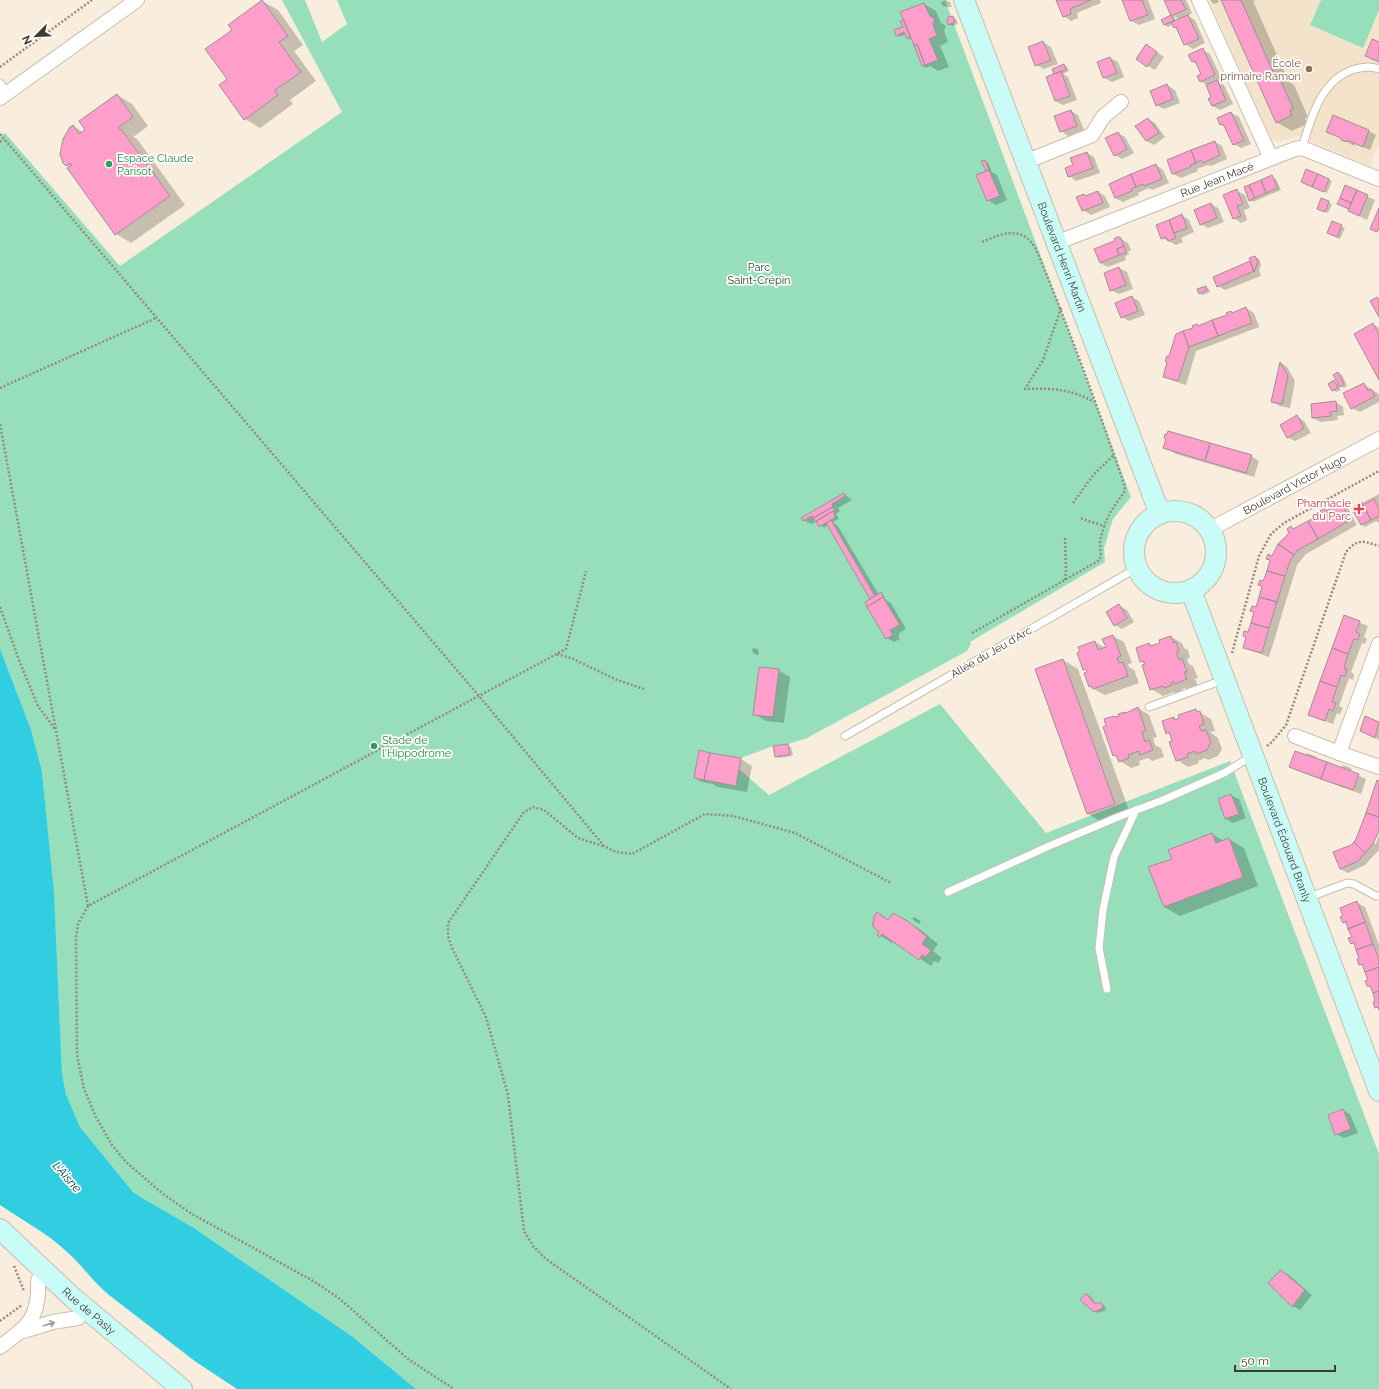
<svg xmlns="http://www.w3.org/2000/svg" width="1379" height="1389" font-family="Raleway,sans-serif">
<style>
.built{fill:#f3e3cb}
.green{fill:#97dfbb}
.water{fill:#31cee1}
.shadow{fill:#0003;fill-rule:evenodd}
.building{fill:#fd9ecb;stroke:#a28f97}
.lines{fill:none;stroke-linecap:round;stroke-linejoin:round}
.lane-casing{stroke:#c9bead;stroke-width:9}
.street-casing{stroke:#c9bead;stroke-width:16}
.secondary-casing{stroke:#c9bead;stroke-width:22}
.path{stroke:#938b80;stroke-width:2.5;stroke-dasharray:2 2;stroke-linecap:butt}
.lane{stroke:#fff;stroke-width:7}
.street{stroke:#fff;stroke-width:14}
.secondary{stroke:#c9fbf7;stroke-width:20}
.oneway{stroke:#9f9c9a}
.education-dot{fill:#8d6e63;stroke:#fffdf9;stroke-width:1.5}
.leisure-dot{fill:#2e9e5b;stroke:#fffdf9;stroke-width:1.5}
.health-dot{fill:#e0444e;stroke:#fffdf9;stroke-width:1.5}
.labels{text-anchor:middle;stroke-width:3.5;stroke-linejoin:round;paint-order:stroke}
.education-label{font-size:11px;fill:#785e54;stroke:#fffdf9;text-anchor:end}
.leisure-label{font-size:11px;fill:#27864d;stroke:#fffdf9;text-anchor:start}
.street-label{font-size:11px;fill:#3f3a34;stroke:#fffdf9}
.park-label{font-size:11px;fill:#1c4a36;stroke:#fffdf9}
.health-label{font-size:11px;fill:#be3a42;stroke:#fffdf9;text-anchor:end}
.water-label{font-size:12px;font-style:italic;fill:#00444c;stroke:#fffdf9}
</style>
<rect width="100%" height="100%" fill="#f9eedd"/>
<path class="built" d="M1209 0H1379V143L1370 166 1298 136 1280 142 1271 139Z"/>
<path class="green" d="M282 0H305L322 42 347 24 337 0H945L1131 497 1113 519 1104 548 1105 562 970 642 971 644 967 651 807 738 788 744 773 746 741 758 724 756 769 795 940 704 1046 833 1230 761 1379 1154V1389H416L353 1337 194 1228 140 1198 133 1192 80 1127 66 1094 62 1073 54 901 42 772 0 651V136L5 133 120 266 342 112Z
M1321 0H1379V10L1363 48 1310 25Z"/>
<path class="water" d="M0 649 31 730 42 772 54 893 62 1073 66 1094 80 1127 133 1192 140 1197 194 1228 353 1337 416 1389H237L196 1362 109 1295C93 1282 82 1265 66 1251 47 1233 22 1220 0 1205Z"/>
<path class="shadow" d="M946 0 950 2 952 7H946L942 5 941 2Z
M1057 0H1100L1101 3 1077 13 1078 18 1071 21 1064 16Z
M1123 0H1148L1155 19 1139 25 1131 21Z
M1165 0H1186L1192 13 1188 16 1195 20 1205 43 1193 49 1185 44 1178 29 1175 27 1173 24 1168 27 1165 25 1163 20 1172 16ZM1174 16 1180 20 1176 21Z
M1210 0H1218L1219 2 1214 4Z
M1222 0H1256L1253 1 1289 82 1294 85 1308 117 1305 118 1307 124 1292 131 1276 122Z
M262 1 278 10 303 45 294 51 316 81 290 100 293 104 260 128 245 119 228 79 233 30Z
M924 4 936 11 941 23 946 26 944 31 948 42 940 46 949 67 938 71 930 66 926 68 923 66 912 40 908 38 906 34 900 37 897 35Z
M953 17 956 19 958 24 952 26 949 24Z
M1043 42 1051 47 1058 64 1044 69 1036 65Z
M1154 50 1164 57 1155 70 1148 66Z
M1203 50 1210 54 1222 80 1218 81 1224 85 1233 104 1220 110 1212 106 1213 98 1207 85 1200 81 1202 74 1197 64 1193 62Z
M1110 58 1118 62 1124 77 1112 82 1104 78Z
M1064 65 1067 67 1069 71 1063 74 1068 77 1077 100 1063 105 1055 101 1056 74Z
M1167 85 1175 90 1180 103 1164 109 1156 105Z
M117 95 132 104 148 126 133 137 137 139 185 205 131 243 116 234 70 168 64 163 73 126 83 132Z
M1071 111 1078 115 1084 130 1068 136 1061 131Z
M1231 113 1239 117 1251 144 1241 148 1234 144 1226 127 1221 125Z
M1148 119 1155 123 1165 137 1154 145 1147 141 1137 126Z
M1369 131 1376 135 1370 150 1355 144 1354 146 1342 139Z
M1118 133 1125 137 1134 153 1122 159 1115 155Z
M1215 142 1222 146 1227 159 1211 166 1208 165 1197 169 1198 171 1181 178 1173 174 1168 160Z
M1087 153 1094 157 1100 173 1076 181 1069 176 1074 166Z
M985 161 988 163 992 172 997 175 1007 200 996 205 988 200 987 172 983 162Z
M1156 165 1163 170 1169 183 1152 190 1149 188 1144 190 1138 193 1139 195 1123 202 1115 198Z
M1272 177 1276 179 1281 190 1253 202 1250 200Z
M1329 180 1332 181 1327 193 1306 184Z
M1346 187 1375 200 1367 220 1349 211 1350 208 1345 205Z
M1237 191 1245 195 1250 208 1244 210 1247 220 1241 223 1234 218Z
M1098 192 1105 196 1110 207 1091 215 1083 210 1084 195 1087 196Z
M1322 200 1332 204 1328 213 1322 211Z
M1211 204 1218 208 1224 222 1208 228 1201 224Z
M1182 215 1189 220 1194 232 1181 238 1183 242 1176 245 1162 238Z
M1333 222 1345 228 1340 239 1328 233Z
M1120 238 1128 243 1131 250 1128 252 1129 254 1125 256 1126 260 1108 267 1100 263Z
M1255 257 1259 259 1261 264 1259 270 1261 276 1225 290 1218 286 1214 277 1251 262Z
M1119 268 1127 272 1133 289 1119 294 1111 290Z
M1205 287 1209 289 1210 292 1203 295 1199 293Z
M1132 297 1139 301 1145 315 1129 321 1122 317Z
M1246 308 1254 313 1259 327 1196 351 1186 385 1171 380 1164 376 1170 358 1197 325 1200 326 1228 315 1231 312 1233 313Z
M1373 324 1379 328V378Z
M1281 363 1287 367 1295 381 1290 408 1280 406 1272 402Z
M1338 373 1342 375 1347 386 1344 388 1338 385 1341 390 1336 392 1332 390 1334 382 1340 385Z
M1363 384 1379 394V402L1360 412 1352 408Z
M1336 402 1343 407 1344 415 1337 416 1338 420 1321 422 1313 418Z
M1297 416 1304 421 1311 433 1295 441 1287 437Z
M1164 447 1251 456 1259 461 1254 477 1176 454Z
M844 494 852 500 838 508 840 511 836 514 839 519 833 522 838 526 879 595 881 594 884 596 886 600 891 603 906 629 899 633 900 634 898 636 900 639 894 642 887 638 871 599 828 525 824 528 817 521 811 524 803 520Z
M1379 494V523L1376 521 1365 527 1362 525 1353 508Z
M1341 504 1348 508 1357 525 1306 554 1297 565 1269 657 1252 651 1244 647 1263 586 1260 585 1264 582 1272 557 1290 533 1291 528 1295 530 1323 514 1325 509 1328 511Z
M1119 606 1127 610 1134 622 1122 629 1115 625Z
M1344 616 1368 626 1364 637 1367 639 1365 644 1362 643 1351 672 1354 674 1353 680 1349 678 1339 706 1343 708 1340 714 1337 713 1333 724 1317 718 1309 714Z
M1113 636 1124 642 1132 663 1128 664 1129 667 1134 670 1139 683 1105 695 1090 687 1089 672 1084 669 1095 642 1107 649Z
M1171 637 1182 643 1184 648 1188 650 1190 658 1187 659 1189 664 1193 666 1198 678 1195 679 1198 686 1187 690 1185 688 1182 689 1183 691 1176 694 1174 692 1163 696 1151 689 1145 664 1141 661 1149 644 1153 646 1161 643Z
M754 648 758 649 759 654 757 655 753 653 752 649Z
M1063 660 1078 669 1130 813 1103 823 1088 814Z
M778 670 790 677 784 723 766 721 754 714Z
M1138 708 1149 715 1157 737 1153 738 1155 745 1161 748 1164 757 1152 761 1148 758 1139 761 1140 765 1131 768 1120 761 1118 757 1114 755 1116 718Z
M1196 710 1211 719 1215 731 1210 732 1218 738 1222 749 1218 756 1208 760 1205 758 1198 761 1199 763 1188 767 1177 760 1173 742 1171 735 1167 733 1174 718 1177 720Z
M1365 718 1379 723V740L1361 730Z
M788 745 791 747 793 756 779 758 776 756Z
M699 752 741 759 752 766 747 792 717 787 713 784 702 782 695 778Z
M1307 753 1317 757 1316 760 1345 770V769L1342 767V765L1349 767 1352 769 1351 772 1366 779 1361 794 1298 771 1290 767 1306 756Z
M1379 782V828L1374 843 1376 844 1379 834V850L1365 865 1348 873 1340 869 1352 846 1357 839Z
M1231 795 1239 799 1246 818 1233 823 1226 819Z
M1212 834 1224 841 1229 839 1244 848 1258 886 1180 916 1164 907 1173 859Z
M1357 903 1365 907 1379 945V1009L1376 1007 1377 1001 1372 988 1368 986 1369 980 1364 967 1360 964 1361 959 1356 945 1351 943 1353 937 1348 925 1343 922Z
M877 913 889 920 909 923 921 930 938 944 933 951 942 958 938 963 934 961 931 966 894 941 892 943 879 935 881 932 876 919Z
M914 917 921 921 919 924 912 919Z
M1343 1110 1350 1114 1358 1133 1344 1138 1336 1134Z
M1281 1271 1289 1275 1312 1295 1300 1310 1293 1306 1269 1283Z
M1086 1294 1090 1296 1096 1304H1101L1105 1306 1106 1310 1098 1313 1094 1311Z"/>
<path class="building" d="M262 0 288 36 279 42 301 72 275 90 278 95 244 120 219 85 227 79 205 49 232 30 228 25Z
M1056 0H1091L1070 9 1071 14 1063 17Z
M1122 0H1142L1148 15 1130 21Z
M1164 0H1181L1186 9 1171 16Z
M1221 0H1241L1275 76 1278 75 1293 108 1290 110 1292 115 1276 123Z
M924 3 930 16 935 19 933 24 937 36 929 39 938 60 925 65 917 44 914 45 900 12Z
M1171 15 1174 21 1164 25 1161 20Z
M1188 15 1199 39 1184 45 1176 27 1174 28 1171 22Z
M953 16 955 22 948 25 947 21 948 17Z
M904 20 910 37 907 39 904 32 896 36 894 30 903 27 900 21Z
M1372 39 1379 42V62L1365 56Z
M1043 41 1051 60 1035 66 1028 47Z
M917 44 925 65 922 66 914 45Z
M1146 44 1157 52 1147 67 1136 59Z
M1203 48 1215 75 1200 82 1197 76 1201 74 1195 61 1192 62 1188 55Z
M1110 57 1117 73 1103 78 1097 62Z
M1064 64 1066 70 1054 74 1052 69Z
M1061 71 1070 96 1055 101 1046 77Z
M1217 80 1226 100 1212 106 1208 99 1211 97 1206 85Z
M1167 84 1173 99 1156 106 1150 91Z
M117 94 133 117 118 128 120 130 121 129 170 196 115 235 67 168 72 165 70 163 66 166 63 163 60 154 63 139 70 127 73 125 79 134 85 130 79 121Z
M1071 110 1077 126 1060 132 1054 116Z
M1231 112 1244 140 1233 145 1223 124 1220 125 1217 118Z
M1333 115 1369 130 1363 147 1347 140 1346 142 1341 140V138L1326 132Z
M1148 118 1159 133 1146 141 1135 126Z
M1118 132 1127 149 1114 156 1105 138Z
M1215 141 1220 155 1203 163 1201 160 1196 163 1191 150Z
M1191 150 1196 163 1190 165 1191 167 1172 174 1167 160Z
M1087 152 1093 168 1068 177 1065 168 1073 165 1070 158Z
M985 160 989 170 986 171 981 161Z
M1156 164 1162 179 1144 186 1143 184 1136 187 1131 174Z
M1306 169 1318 174 1312 187 1301 182Z
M989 170 1000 196 987 201 976 175Z
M1131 174 1136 187 1131 189 1132 191 1115 198 1109 184Z
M1318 174 1329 179 1324 192 1312 187Z
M1272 175 1278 188 1266 193 1261 180Z
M1261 180 1266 193 1255 198 1249 185Z
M1249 185 1255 198 1249 201 1244 187Z
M1345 185 1357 190 1351 203 1340 198Z
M1237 189 1243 204 1237 206 1241 216 1233 219 1223 195Z
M1357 190 1368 195 1359 216 1348 211Z
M1098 191 1103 203 1082 211 1076 197 1084 194 1085 196Z
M1321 198 1329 201 1325 212 1317 209Z
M1340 198 1351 203 1349 209 1337 204Z
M1211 203 1217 218 1200 225 1194 210Z
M1379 208V230L1378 229 1377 232 1370 229Z
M1182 214 1187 228 1174 233 1169 220Z
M1169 220 1176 238 1168 241 1166 237 1161 239 1156 225Z
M1332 221 1342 225 1337 237 1327 233Z
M1118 237H1120L1124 246 1117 249 1119 255 1100 263 1094 249 1114 241 1115 238Z
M1124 246 1126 253 1119 255 1117 249Z
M1255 256 1258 262 1254 272 1249 258Z
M1250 261 1254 271 1217 287 1213 277Z
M1119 267 1126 285 1110 291 1104 273Z
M1206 286 1207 290 1199 294 1197 289Z
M1132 296 1138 311 1121 318 1115 303Z
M1377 297 1379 300V317L1370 301Z
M1246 307 1252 323 1218 336 1212 320 1227 315 1226 313 1231 311 1232 313Z
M1212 320 1218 336 1189 347 1183 331 1193 328 1192 326 1197 324 1198 326Z
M1373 323 1379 335V380L1354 334Z
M1183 331 1189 347 1178 381 1163 377 1167 362 1165 361 1167 356H1169L1176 334Z
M1280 362 1288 376 1282 404 1271 402Z
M1338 372 1344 384 1340 387 1333 375Z
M1334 380 1338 388 1332 391 1328 384Z
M1364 383 1368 391 1371 389 1375 396 1351 409 1343 393Z
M1336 401 1337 411 1330 412 1331 416 1312 418 1311 404Z
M1297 415 1304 428 1287 438 1280 425Z
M1168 431 1210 443 1205 461 1163 448 1166 439 1164 438 1165 434H1167Z
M1210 443 1252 455 1246 473 1205 461Z
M844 493 845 496 832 504 833 507 813 518 812 516 803 521 801 518Z
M1374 499 1379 509V516L1371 520 1363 505Z
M1362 502 1363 505 1353 511 1352 508Z
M1341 503 1350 520 1318 539 1308 521 1321 514 1320 511 1325 508 1326 511Z
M1363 505 1371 520 1361 525 1353 511Z
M833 507 835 510 815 522 813 518Z
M833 511 836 517 819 527 816 521Z
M831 520 875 596 870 599 826 523Z
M1308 521 1318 539 1298 550 1294 555 1278 544 1289 533 1287 529 1291 526 1293 529Z
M1278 544 1294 555 1290 561 1285 576 1267 571 1270 560 1266 559 1268 554 1272 556Z
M1267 571 1285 576 1277 602 1259 597 1262 586 1258 585 1260 580 1263 581Z
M881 592 883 597 867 607 865 602Z
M883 597 900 625 890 630 893 635 886 639 867 607Z
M1259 597 1277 602 1269 628 1251 623 1254 612 1250 611 1252 606 1256 607Z
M1119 604 1127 618 1114 626 1106 612Z
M1344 615 1360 621 1356 632 1360 634 1358 640 1354 639 1348 654 1332 648Z
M1251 623 1269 628 1262 653 1243 648 1246 637 1243 636 1244 631 1248 632Z
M1113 635 1121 656 1117 658 1119 663 1123 662 1128 676 1093 689 1092 686 1089 687 1084 673 1087 672 1086 669 1083 670 1077 653 1080 651 1078 647 1095 641 1098 650 1106 647 1102 639Z
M1171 636 1174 643 1176 642 1179 651 1176 652 1179 660 1182 658 1187 672H1184L1187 679 1175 684 1174 681 1171 683 1172 685 1164 688 1163 686 1150 690 1142 665 1145 664 1143 661 1140 662 1136 648 1149 643 1150 646 1160 643 1159 640Z
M1332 648 1348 654 1344 668 1347 669 1345 676 1341 675 1337 687 1320 681Z
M1063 659 1115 804 1087 814 1035 669Z
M759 667 779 669 773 717 753 715Z
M1320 681 1337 687 1332 702 1336 703 1333 711 1329 709 1325 721 1308 715Z
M1138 707 1146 731 1142 732 1145 742 1149 740 1153 750 1140 755 1139 751 1128 755 1129 758 1119 762 1116 755 1113 756 1103 727 1106 726 1104 719 1114 716 1115 717 1119 716 1118 714 1125 712 1126 713Z
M1196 709 1197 712 1200 711 1204 724 1199 726 1201 731 1206 730 1211 742 1207 750 1196 754 1195 751 1187 754 1188 757 1176 761 1169 742 1172 741 1169 732 1166 734 1162 721 1174 717 1175 720 1179 718 1178 715Z
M1365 716 1379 722 1375 738 1360 731Z
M788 744 790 754 775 757 773 746Z
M699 750 710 753 704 780 694 778Z
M1295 751 1327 762 1321 779 1289 767Z
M710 753 741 758 736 786 704 780Z
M1327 762 1359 774 1353 790 1321 779Z
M1377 780 1379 781V817L1366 813Z
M1231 794 1239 814 1225 819 1218 799Z
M1366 813 1379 817V831L1373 844 1365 853 1354 842 1356 839Z
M1212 833 1216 843 1229 838 1243 877 1164 907 1148 867 1172 859 1168 850Z
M1354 842 1365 853 1358 861 1340 869 1333 852 1351 845Z
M1357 901 1365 922 1348 929 1346 921 1343 923 1340 917 1343 916 1340 908Z
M877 912 888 920 893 913 909 922 927 937 922 944 931 950 926 957 922 955 919 960 882 934 880 937 877 935 879 932 873 927 874 925 872 924 875 919 873 918Z
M1365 922 1373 944 1356 950 1354 942 1351 944 1348 938 1352 937 1348 929Z
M1373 944 1379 959V967L1365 972 1362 964 1359 965 1357 959 1359 958 1356 950Z
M1379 967V991L1373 993 1370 986H1367L1365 981 1368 980 1365 972Z
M1379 991V1010L1378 1007 1375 1008 1373 1002 1375 1001 1373 993Z
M1343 1109 1351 1129 1335 1135 1328 1115Z
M1281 1270 1305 1290 1292 1307 1268 1283Z
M1086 1293 1094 1303H1102L1103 1308 1094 1312 1080 1300Z"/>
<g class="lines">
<defs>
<path id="lane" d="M0 83 8 93
M1302 148C1311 118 1321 79 1355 69 1365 67 1369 66 1379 69
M1149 707 1223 680
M845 736 1137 568
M948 892 1049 846 1118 817 1163 800 1224 773 1252 756
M1307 898 1347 883 1354 884 1376 896H1379
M1107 989 1099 948 1103 910 1114 857 1136 810"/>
<g id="street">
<path d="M1199 0 1271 158"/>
<path d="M0 98 137 0"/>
<path d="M1025 162 1092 135 1103 117 1121 102"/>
<path id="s1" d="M1056 243 1295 149 1302 148 1379 179"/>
<path id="s2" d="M1209 530 1379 439"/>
<path d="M1379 644 1339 753 1379 767"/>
<path d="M1295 736 1339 753"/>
<path d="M20 1332 53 1322 78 1318"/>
<path d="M0 1347C28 1326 40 1318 38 1280"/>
</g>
<g id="secondary">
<path id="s3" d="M964 0 1160 514"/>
<circle cx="1175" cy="552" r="41"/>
<path id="s4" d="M1191 590 1379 1091"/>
<path id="s5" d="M0 1229 72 1297 182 1389"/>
</g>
</defs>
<use href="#lane" class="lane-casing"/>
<use href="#street" class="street-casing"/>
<use href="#secondary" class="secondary-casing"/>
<path class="path" d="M0 67 92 0
M0 134 479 696 604 846 616 852 632 854 705 814 733 816 795 833 891 883
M0 142 4 139
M982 242C1003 233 1022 225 1036 249 1068 326 1097 405 1124 484L1125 491 1111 511 1104 526
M1061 308 1043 360 1025 389C1055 388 1069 389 1095 402
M0 388 156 318
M0 424 88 906 566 649 586 571
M1073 503 1094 474 1114 455
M1065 538 1066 571 1065 580
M0 607 19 660 38 706 55 729
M972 633 1098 561 1101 557 1100 541 1104 526 1080 518
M1232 653 1259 556 1271 534 1284 523 1379 471
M557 654 571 658 617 680 644 689
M1267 746 1272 742 1286 725 1346 552C1358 538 1363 541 1379 546
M603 846 578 838 544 810 533 807 524 812 448 923V936L452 948 486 1017 508 1095 524 1231 533 1246 546 1259 731 1389
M88 906 78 924 76 938 77 1055 84 1089 96 1117 112 1145 126 1162 163 1194 192 1214 315 1282 340 1299 408 1359 454 1389
M14 1266 24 1291
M0 1321 22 1305"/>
<use href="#lane" class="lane"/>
<use href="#street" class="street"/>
<use href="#secondary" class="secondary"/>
</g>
<defs><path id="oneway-shaft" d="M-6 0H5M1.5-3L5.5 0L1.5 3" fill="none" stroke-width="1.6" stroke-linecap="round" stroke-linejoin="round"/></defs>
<use class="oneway" href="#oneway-shaft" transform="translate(49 1324) rotate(-16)"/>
<circle class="education-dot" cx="1309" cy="69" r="4"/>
<g class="leisure-dot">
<circle cx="109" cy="164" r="4"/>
<circle cx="374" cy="746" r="4"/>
</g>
<path class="health-dot" d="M1357 503h4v4h4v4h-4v4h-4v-4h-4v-4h4z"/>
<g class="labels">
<g class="education-label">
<text x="1301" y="67">École<tspan x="1301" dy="13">primaire Ramon</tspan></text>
</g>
<g class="leisure-label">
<text x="117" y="162">Espace Claude<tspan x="117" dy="13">Parisot</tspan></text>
<text x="382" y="744">Stade de<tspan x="382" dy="13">l'Hippodrome</tspan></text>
</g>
<g class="street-label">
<text dy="4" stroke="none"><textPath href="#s1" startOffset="173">Rue Jean Macé</textPath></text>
<text dy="4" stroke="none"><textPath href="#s3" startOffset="275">Boulevard Henri Martin</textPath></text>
<text dy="4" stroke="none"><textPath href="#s2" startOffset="97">Boulevard Victor Hugo</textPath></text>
<text transform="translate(991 652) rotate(-30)" y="4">Allée du Jeu d'Arc</text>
<text dy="4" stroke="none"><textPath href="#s4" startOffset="267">Boulevard Édouard Branly</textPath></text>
<text dy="4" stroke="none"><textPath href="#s5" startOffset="121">Rue de Pasly</textPath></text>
</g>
<g class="park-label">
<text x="759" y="271">Parc<tspan x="759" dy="13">Saint-Crépin</tspan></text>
</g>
<g class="health-label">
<text x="1351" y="507">Pharmacie<tspan x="1351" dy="13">du Parc</tspan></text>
</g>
<g class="water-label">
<text transform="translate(67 1177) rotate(49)" y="4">L'Aisne</text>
</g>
</g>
<g transform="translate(36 36) rotate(246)" stroke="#fffdf9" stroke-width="3" paint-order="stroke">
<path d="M0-3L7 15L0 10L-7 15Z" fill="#3f3a34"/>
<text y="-6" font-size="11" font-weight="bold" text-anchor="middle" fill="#3f3a34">N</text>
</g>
<path d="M1235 1365v6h100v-6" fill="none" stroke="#3f3a34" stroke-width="2"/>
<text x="1241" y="1365" font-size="12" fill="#3f3a34" stroke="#fffdf9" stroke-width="3" paint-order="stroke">50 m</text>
</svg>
